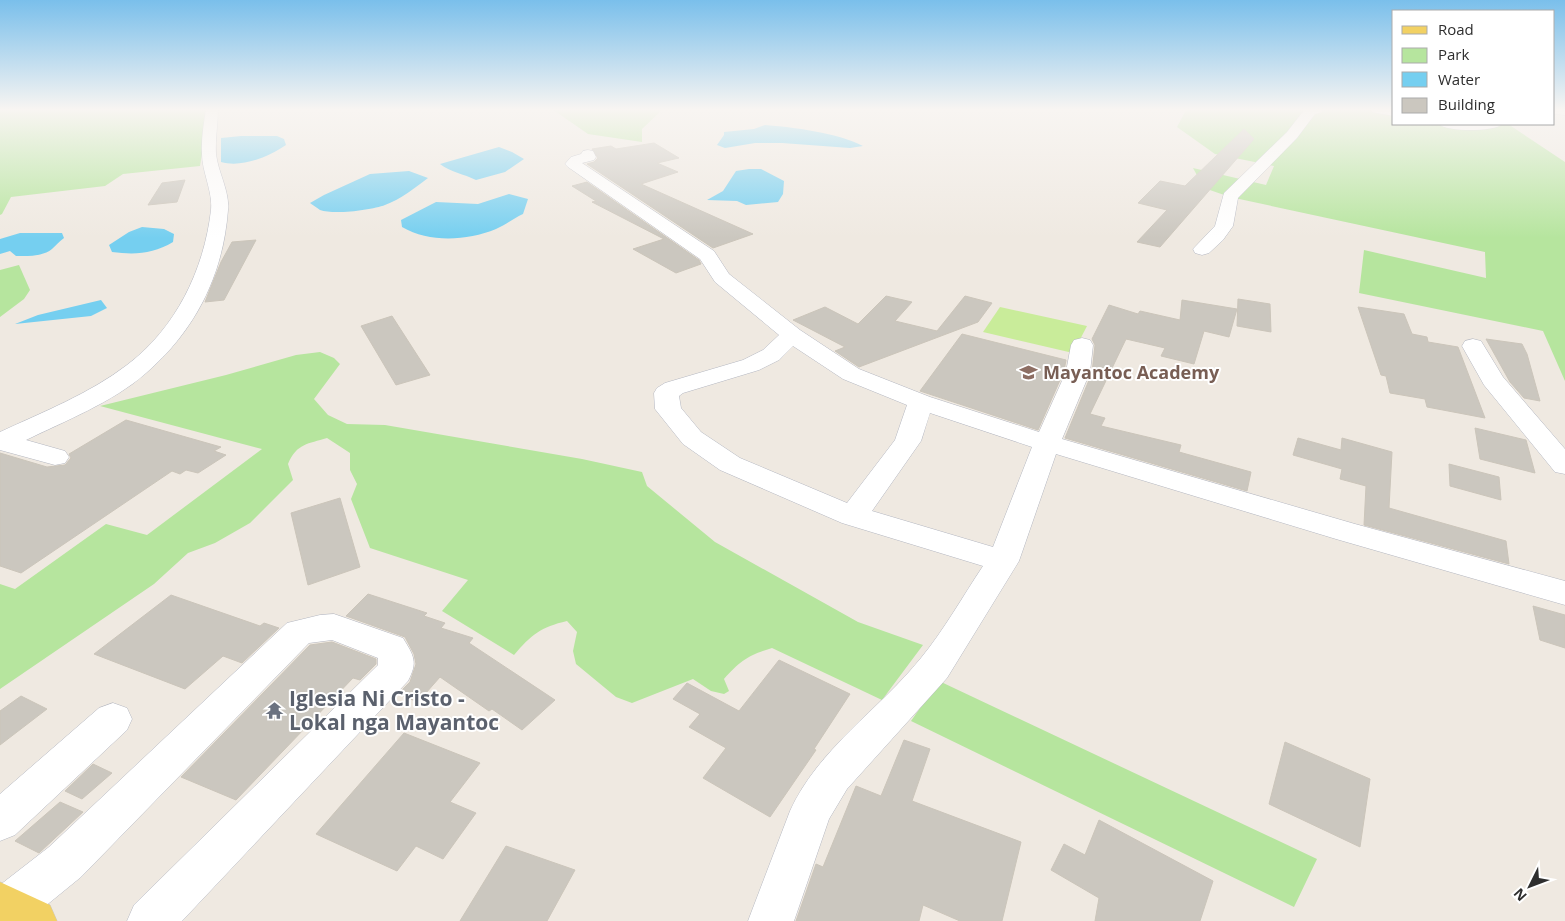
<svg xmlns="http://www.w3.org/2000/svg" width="1565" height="921" font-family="'Open Sans',sans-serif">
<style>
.green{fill:#b6e59e}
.pitch{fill:#c9ec9a}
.water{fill:#75cff0}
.building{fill:#cbc7bf;stroke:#cbc5ba}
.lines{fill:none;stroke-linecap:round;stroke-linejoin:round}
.minor-casing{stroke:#b4b7c1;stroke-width:1}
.major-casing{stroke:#c9c9c9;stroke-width:1}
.minor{fill:#fff;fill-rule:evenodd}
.major{fill:#f2d163;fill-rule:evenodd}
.labels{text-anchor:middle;stroke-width:4;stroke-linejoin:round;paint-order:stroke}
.education-label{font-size:18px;font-weight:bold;fill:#785e54;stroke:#fff;text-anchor:start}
.near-worship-label{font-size:21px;font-weight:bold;fill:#5b616d;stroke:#fff;text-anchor:start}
</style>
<rect width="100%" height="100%" fill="#efe9e1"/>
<path class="green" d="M0 109H209V110L200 166 123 174 105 186 11 197 2 214 0 215Z
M552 109H663L642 129V142L588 134Z
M1193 109H1394V124H1508L1565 162V381L1543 331 1359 293 1364 250 1486 278 1485 252 1230 197 1204 188 1193 168 1266 185 1274 166 1215 154 1177 127 1185 112Z
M19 265 30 290 24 299 0 317V270Z
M320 352 334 358 340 364 314 399 328 415 347 424 385 425 582 459 642 472 647 486 715 542 858 622 923 645 882 700 772 648C749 655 740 661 724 679L729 691 724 694 711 691 693 679 632 703 616 697 576 664 573 651 577 632 567 621C541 627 531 635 514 655L442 611 468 580 370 548 351 499 357 484 350 470V453L327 438C308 444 297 443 288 464L293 480 250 523 215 543 188 553 154 584 0 689V584L15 589 106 524 147 535 262 449 100 406 226 375 296 355Z
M939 681 1317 859 1294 907 911 721Z"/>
<path class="pitch" d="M1000 307 1087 326 1073 353 983 332Z"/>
<path class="water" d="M765 125C792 127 839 133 863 146L850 148 782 143H755L725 148 717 145 724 135V132L754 129Z
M241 136H277L284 139 286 145C268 157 242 168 221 162V138Z
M499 147 512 152 524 159 505 172 476 180C464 174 450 172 440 164Z
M749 169H761L784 181 783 194 778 202 746 205 737 201 707 200 723 191 736 171Z
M409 171 428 178C415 188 401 199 385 205 372 210 334 215 320 210 317 208 313 205 310 203L324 195 370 174Z
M509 194 528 199 523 214C514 218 505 225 496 229 466 241 430 243 402 227L401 220 436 202 478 204Z
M142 227 164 229 174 234 173 242C153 254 135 255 112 252L109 245 129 232Z
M20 233H62L64 238C59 242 56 245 52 249 42 257 27 256 16 256L10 251 0 254V239Z
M101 300 107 308 91 316 15 324 38 315Z"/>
<path class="building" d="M1244 129 1254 139 1160 247 1137 242 1167 210 1138 203 1160 181 1185 186Z
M654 143 679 158 657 163 678 172 641 184 753 234 713 248 587 164 594 162 598 158 592 149 611 146 616 149Z
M185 180 177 202 148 205 162 183Z
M587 182 699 260 701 264 676 273 633 249 664 239 592 202 596 201 572 186Z
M256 240 224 300 205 302 221 262 232 242Z
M886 296 912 302 895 321 937 331 965 296 992 303 978 322 859 367 835 351 845 347 793 320 825 307 858 324Z
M1238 299 1270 304 1271 332 1237 326Z
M1182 300 1237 309 1229 337 1204 331 1194 364 1161 356 1165 348 1126 339 1090 414 1105 418 1101 426 1181 445 1179 452 1251 472 1247 491 1065 438 1092 373 1095 345 1092 339 1109 305 1138 314 1140 311 1180 320Z
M1358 307 1404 314 1412 334 1427 337 1428 342 1458 347 1485 418 1427 407 1425 399 1390 393 1386 376 1381 375Z
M392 316 430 375 396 385 361 326Z
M962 334 1066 360 1064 371 1038 430 920 391Z
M1486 339 1522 344 1527 354 1540 401 1524 398 1510 382Z
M126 420 221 447 214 451 226 455 198 473 186 470 180 474 172 471 21 573 0 566V453L47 467 65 465 71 458 69 454Z
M1475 428 1526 440 1535 473 1480 459Z
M1298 438 1341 450 1342 438 1392 452 1389 508 1506 541 1509 564 1364 525 1366 486 1340 479 1342 469 1293 455Z
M1449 464 1499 477 1501 500 1450 486Z
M340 498 360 567 308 585 291 513Z
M368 594 427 613 424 616 445 623 441 628 473 638 469 643 555 700 522 730 492 709 489 711 440 677 418 702 398 694 410 682 416 664 414 654 405 637 346 616Z
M171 595 260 626 264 623 279 628 242 663 223 656 185 689 94 654Z
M1533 606 1565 615V648L1540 640Z
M332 642 376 659V664L360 680 353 678 236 800 181 777 310 645Z
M779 660 850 694 814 749 816 750 770 817 703 778 726 748 689 727 700 714 673 699 687 683 739 711Z
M21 696 47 709 0 745V711Z
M404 733 480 763 450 802 476 813 443 859 416 846 397 871 316 834Z
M904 740 930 749 912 801 1021 842 1002 921H960L923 905 919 921H796L816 864 823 867 856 786 881 796Z
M1285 742 1370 779 1360 847 1269 804Z
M93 764 112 773 82 799 65 791Z
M60 802 83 812 39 853 15 841Z
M1099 820 1213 881 1200 921H1095L1099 898 1051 870 1064 844 1085 855Z
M506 846 575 870 547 921H460Z"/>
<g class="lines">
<defs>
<path id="minor" d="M206 109H218C218 124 215 140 216 154 218 172 230 192 228 210 223 276 195 331 145 374 113 402 65 421 26 440L65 451 69 457 65 463 55 465 0 450V432C43 412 89 394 127 365 176 328 204 270 211 210 213 192 202 172 202 154 201 139 204 123 206 109Z
M1305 109H1323L1322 112 1315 114 1297 138 1238 198 1233 226 1223 240 1209 253 1202 255 1195 253 1193 249 1215 226 1224 193 1287 132Z
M1371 109H1394V116L1372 112Z
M1554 109H1565V115L1554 114Z
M1439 124H1502C1495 132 1446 132 1439 124Z
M588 150 593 151 596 157 594 160 582 163 714 251 729 274 800 330 859 369 930 397 1039 432 1066 372 1071 345 1074 340 1082 338 1090 340 1093 345 1090 372 1062 439 1355 524 1565 581V605L1336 539 1056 454 1019 561 947 678 847 789 829 819 794 921H748L790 811C818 749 879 710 921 658 944 630 963 596 983 566L842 523 720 470 683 444 655 409 654 393 657 388 665 383 743 360 763 350 779 335 715 282 700 259 568 167 565 164 571 157 581 154 583 151ZM793 346 843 379 907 405 895 440 847 503 740 458 701 432 681 408 679 396 683 393 759 370 779 360ZM930 413 1032 447 993 547 872 511 921 441Z
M1473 339 1481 341 1503 377 1565 449V474L1555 472 1484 385 1462 346 1465 341Z
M334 614 403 638C414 656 418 662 408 681L182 921H127L134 905 378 665V658L332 640 309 643 81 877 27 921H0V885L49 847 287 623 320 615Z
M113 703 127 708 132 719 127 730 15 835 0 841V794L99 708Z"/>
<path id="major" d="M0 882 50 905 57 921H0Z"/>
</defs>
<use href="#minor" class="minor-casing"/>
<use href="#major" class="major-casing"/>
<use href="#minor" class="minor"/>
<use href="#major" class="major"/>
</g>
<linearGradient id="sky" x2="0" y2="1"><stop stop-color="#7abfeb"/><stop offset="0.46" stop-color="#f8f5f2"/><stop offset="1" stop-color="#f8f5f2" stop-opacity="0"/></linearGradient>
<rect width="1565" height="238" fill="url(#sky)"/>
<defs>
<symbol id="school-bare" viewBox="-9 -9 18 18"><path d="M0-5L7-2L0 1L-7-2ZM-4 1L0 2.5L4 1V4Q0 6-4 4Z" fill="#8d6e63" stroke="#fff" stroke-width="2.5" paint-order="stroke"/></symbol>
<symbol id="temple-bare" viewBox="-9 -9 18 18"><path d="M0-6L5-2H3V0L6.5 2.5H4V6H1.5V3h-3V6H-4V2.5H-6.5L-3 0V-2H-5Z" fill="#6b7280" stroke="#fff" stroke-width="2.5" paint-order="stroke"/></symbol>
</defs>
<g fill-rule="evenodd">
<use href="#school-bare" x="1016" y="360" width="25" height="25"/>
<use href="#temple-bare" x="262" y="698" width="25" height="25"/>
</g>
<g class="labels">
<g class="education-label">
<text x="1043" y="379">Mayantoc Academy</text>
</g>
<g class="near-worship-label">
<text x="289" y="706">Iglesia Ni Cristo -<tspan x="289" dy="24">Lokal nga Mayantoc</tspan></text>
</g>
</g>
<rect x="1392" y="10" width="162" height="115" fill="#ffffff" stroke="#ababab"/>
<rect x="1402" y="26" width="25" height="8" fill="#f2d163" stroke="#ababab"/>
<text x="1438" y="35" font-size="15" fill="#2e2e2e">Road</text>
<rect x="1402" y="48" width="25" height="15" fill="#b6e59e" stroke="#ababab"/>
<text x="1438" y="60" font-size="15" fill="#2e2e2e">Park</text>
<rect x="1402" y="72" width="25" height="15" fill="#75cff0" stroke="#ababab"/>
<text x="1438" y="85" font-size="15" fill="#2e2e2e">Water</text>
<rect x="1402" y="98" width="25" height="15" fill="#cbc7bf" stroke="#ababab"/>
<text x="1438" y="110" font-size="15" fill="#2e2e2e">Building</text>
<g transform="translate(1530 886) rotate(228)" stroke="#ffffff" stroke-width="4" paint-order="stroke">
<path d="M0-4L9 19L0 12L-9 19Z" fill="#2e2e2e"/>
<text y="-8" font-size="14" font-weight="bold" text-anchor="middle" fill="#2e2e2e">N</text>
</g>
</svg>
